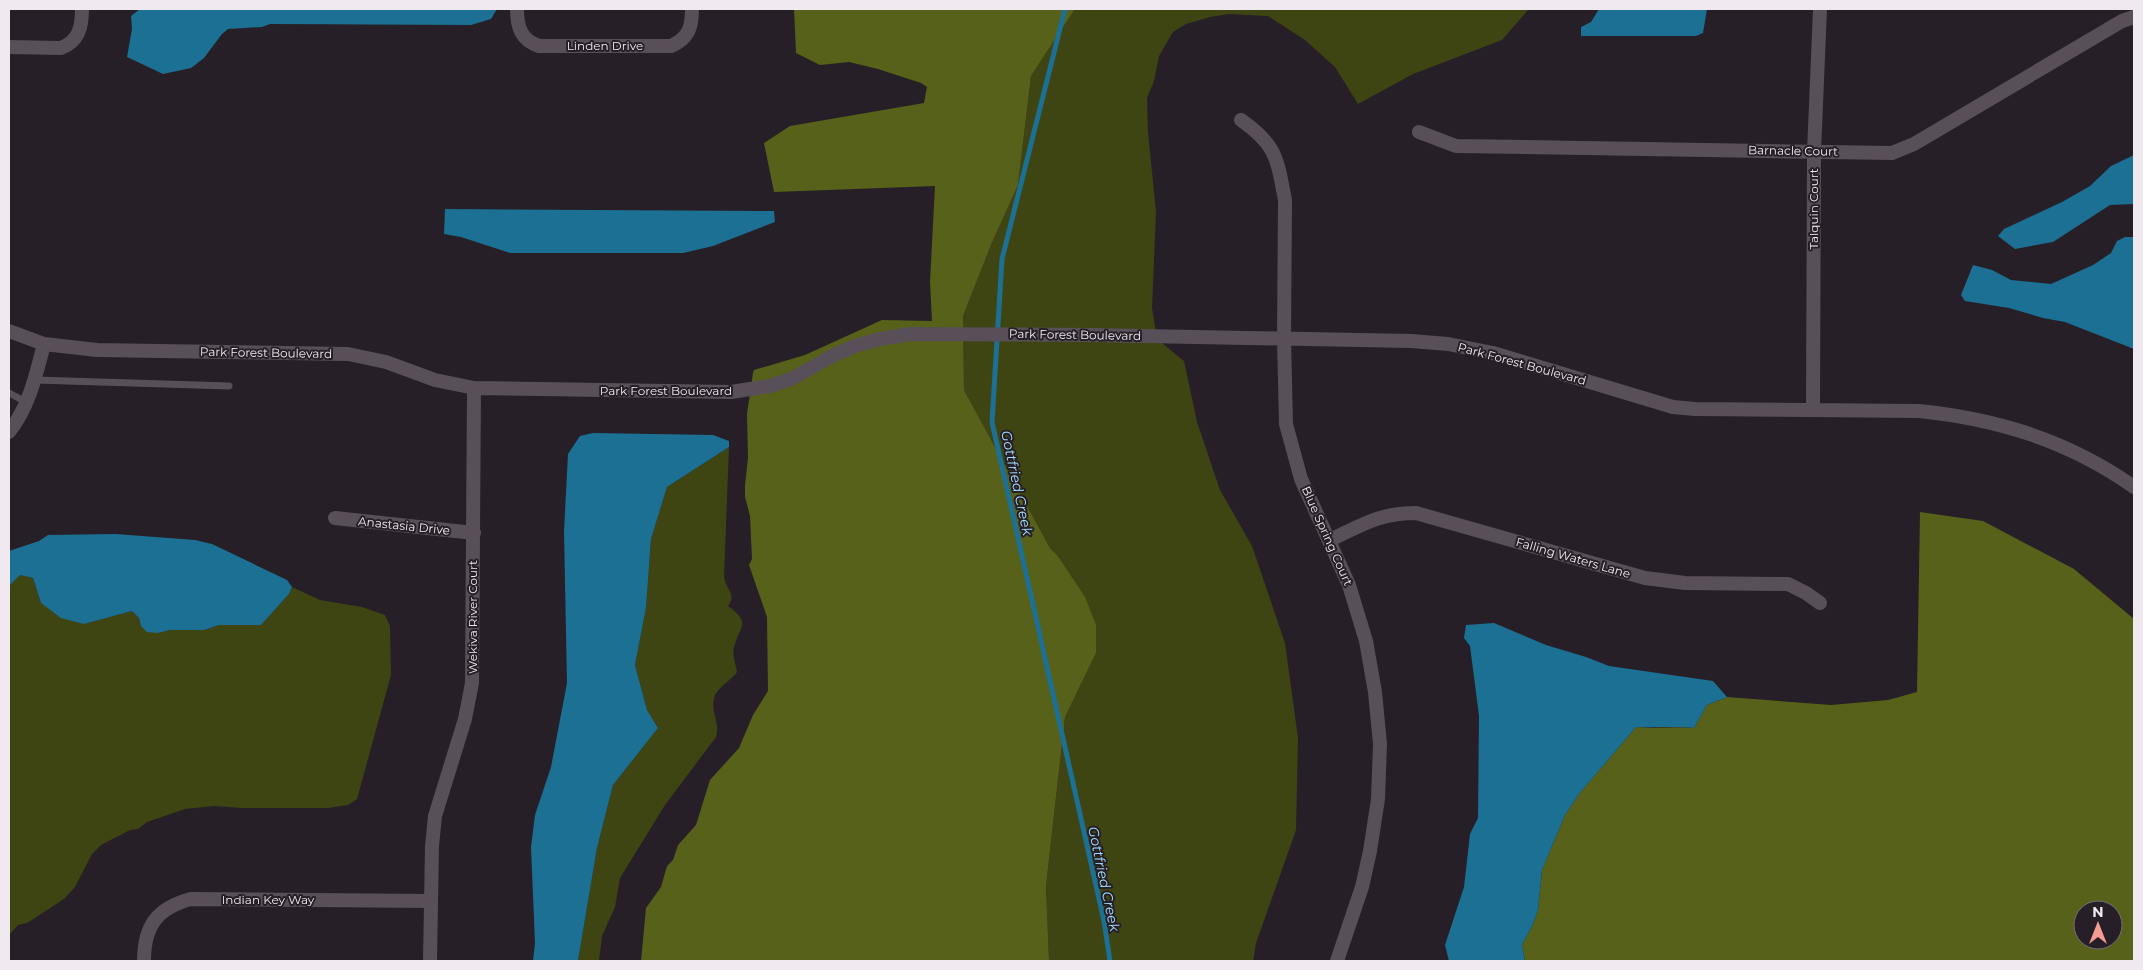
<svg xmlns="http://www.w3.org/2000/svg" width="2143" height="970" font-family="Montserrat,sans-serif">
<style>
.green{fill:#3f4512}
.forest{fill:#58611a;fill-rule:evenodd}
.water{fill:#1c7093}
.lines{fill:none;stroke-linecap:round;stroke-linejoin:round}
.stream{stroke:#1c7093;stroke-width:5}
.service{stroke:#584f59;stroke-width:7}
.minor{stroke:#584f59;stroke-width:14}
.labels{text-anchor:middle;stroke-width:4;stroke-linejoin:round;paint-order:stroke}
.street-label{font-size:12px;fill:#f0eaf0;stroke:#261f27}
.water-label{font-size:14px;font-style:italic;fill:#a3dffe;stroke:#261f27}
</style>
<rect width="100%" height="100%" fill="#261f27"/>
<path class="green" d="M1075 9H1534L1528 10 1502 40 1413 74 1358 104 1335 67 1305 40 1268 16 1229 14 1210 17 1186 24 1173 32 1159 56 1154 81 1147 98 1148 132 1156 212 1152 308 1157 339 1184 361 1197 422 1220 490 1252 546 1285 643 1298 738 1296 830 1256 943 1253 961H1049L1046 886 1065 717 1096 653 1057 555 1050 548 964 390 963 316 991 245 1018 185 1031 76Z
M729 447 724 577C726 590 737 594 728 606 753 624 738 627 734 648 732 655 736 665 737 672 731 680 719 687 715 695 709 710 721 723 716 737L665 805 620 878 615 907 602 936 599 961H578L597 848 613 785 658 728 647 710 635 665 646 608 651 539 667 487Z
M20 575 33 578 41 603 84 624 132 611 139 618 141 626 158 633 170 630H204L219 625H261L289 594 292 587 320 600 362 607 385 615 390 626 391 675 357 799 348 805 328 808H242L214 806 185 809 147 822 138 829 130 830 101 845 92 854 75 887 64 899 27 923 18 925 9 935V586Z"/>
<path class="forest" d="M794 9H1075L1031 76 1018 185 991 245 963 316 964 390 1050 548 1057 555 1085 597 1096 625V653L1065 717 1046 886 1049 961H641L646 908 661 887 667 866 673 860 678 845 696 825 710 780 739 748 753 715 768 691 767 617 749 565 752 559 750 516 745 497V485L748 458 747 414 753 373 754 370 805 355 882 320 932 321 930 282 935 186 774 192 764 143 790 126 924 103 927 87 921 83 878 69 849 62 820 65 796 53Z
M1920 512 1983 521 2074 569 2134 619V961H1525L1522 945 1533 924 1538 910 1542 870 1565 815 1579 794 1636 727C1656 729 1674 726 1694 728L1707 705 1727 697 1831 705 1888 700 1917 692ZM2083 910H2113V940H2083Z"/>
<path class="water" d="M140 9H497L491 19 471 25 270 24 262 27 228 29 222 34 204 58 191 68 163 74 127 57 132 29 131 16Z
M1599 9H1707L1703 33 1696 36H1581V27L1591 22Z
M2134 155V204L2110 205 2053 242 2015 249 1998 236 2004 229 2062 202 2090 186 2111 166Z
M445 209 774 211 775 222 713 246 683 253H510L461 237 444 234Z
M2125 237H2134V349L2065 322 2043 318 2009 308 1965 301 1961 295 1973 265 1992 270 2011 280 2051 284 2093 265 2111 253 2117 241Z
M593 433 713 435 729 441V447L667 487 651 539 646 608 635 665 647 710 658 728 613 785 597 848 578 961H533L535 943 531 847 535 815 551 767 567 683 564 531 568 454 580 436Z
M116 534 195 540 212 544 287 580 292 587 289 594 261 625H219L204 630H170L158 633 147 632 141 626 139 618 132 611 84 624 61 618 41 603 33 578 20 575 9 586V551L39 541 48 535Z
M1494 623 1546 645 1586 657 1609 666 1713 681 1727 697 1707 705 1694 728C1674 726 1656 728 1636 727L1579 794 1565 815 1542 870 1538 910 1533 924 1522 945 1525 961H1449L1445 945 1464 887 1470 834 1478 818 1479 716 1470 646 1464 638 1466 625Z"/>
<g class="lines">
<path class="stream" d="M1065 9 1002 259 992 422 1104 921 1110 961"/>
<path class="service" d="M35 380 229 386
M9 393 26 402"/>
<path class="minor" d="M517 9C517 27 521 40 539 46H671C689 38 692 27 692 9
M9 47 61 48C79 41 82 27 82 9
M1241 120C1277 145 1277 159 1285 200L1284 339 1286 424 1301 479 1349 585 1366 641 1375 692 1380 744 1378 799 1370 851 1362 887 1337 961
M1419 132 1456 146 1892 153 1914 144 2122 21 2134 17
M9 331 44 344 97 350 348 354 386 362 435 380 474 388 731 392 770 386 791 379 834 355 855 346 880 339 910 334 1093 335 1411 341 1448 344 1493 353 1673 407 1695 409 1919 411C1998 419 2069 441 2134 487
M1813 410 1814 152 1820 9
M9 432C29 407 36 375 44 344
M335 518 474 533
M1330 540C1362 525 1379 513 1416 513L1645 578 1685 583 1788 584 1806 593 1820 603
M144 961C144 926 157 908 191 899L431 901
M430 961 432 846 435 816 465 719 472 683 474 388"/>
</g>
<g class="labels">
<g class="street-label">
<text x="605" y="50">Linden Drive</text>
<text transform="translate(1793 151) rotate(1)" y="4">Barnacle Court</text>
<text transform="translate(1814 209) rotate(-90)" y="4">Talquin Court</text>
<text transform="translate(1075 335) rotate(1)" y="4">Park Forest Boulevard</text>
<text transform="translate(266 353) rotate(1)" y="4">Park Forest Boulevard</text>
<text transform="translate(1522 364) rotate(15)" y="4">Park Forest Boulevard</text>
<text x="666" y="395">Park Forest Boulevard</text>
<text transform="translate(404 526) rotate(6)" y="4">Anastasia Drive</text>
<text transform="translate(1327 536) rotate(66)" y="4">Blue Spring Court</text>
<text transform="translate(1573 558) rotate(16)" y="4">Falling Waters Lane</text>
<text transform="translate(473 617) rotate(-90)" y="4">Wekiva River Court</text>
<text x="268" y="904">Indian Key Way</text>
</g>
<g class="water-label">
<text transform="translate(1017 483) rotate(78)" y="5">Gottfried Creek</text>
<text transform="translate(1104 879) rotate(78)" y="5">Gottfried Creek</text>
</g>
</g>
<rect width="2143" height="970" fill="none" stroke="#f0eaf0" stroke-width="20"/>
<g transform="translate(2098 925)"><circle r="24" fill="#261f27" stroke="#777077"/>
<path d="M0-4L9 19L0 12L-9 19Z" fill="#f59c93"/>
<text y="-8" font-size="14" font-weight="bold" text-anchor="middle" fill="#f0eaf0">N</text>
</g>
</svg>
